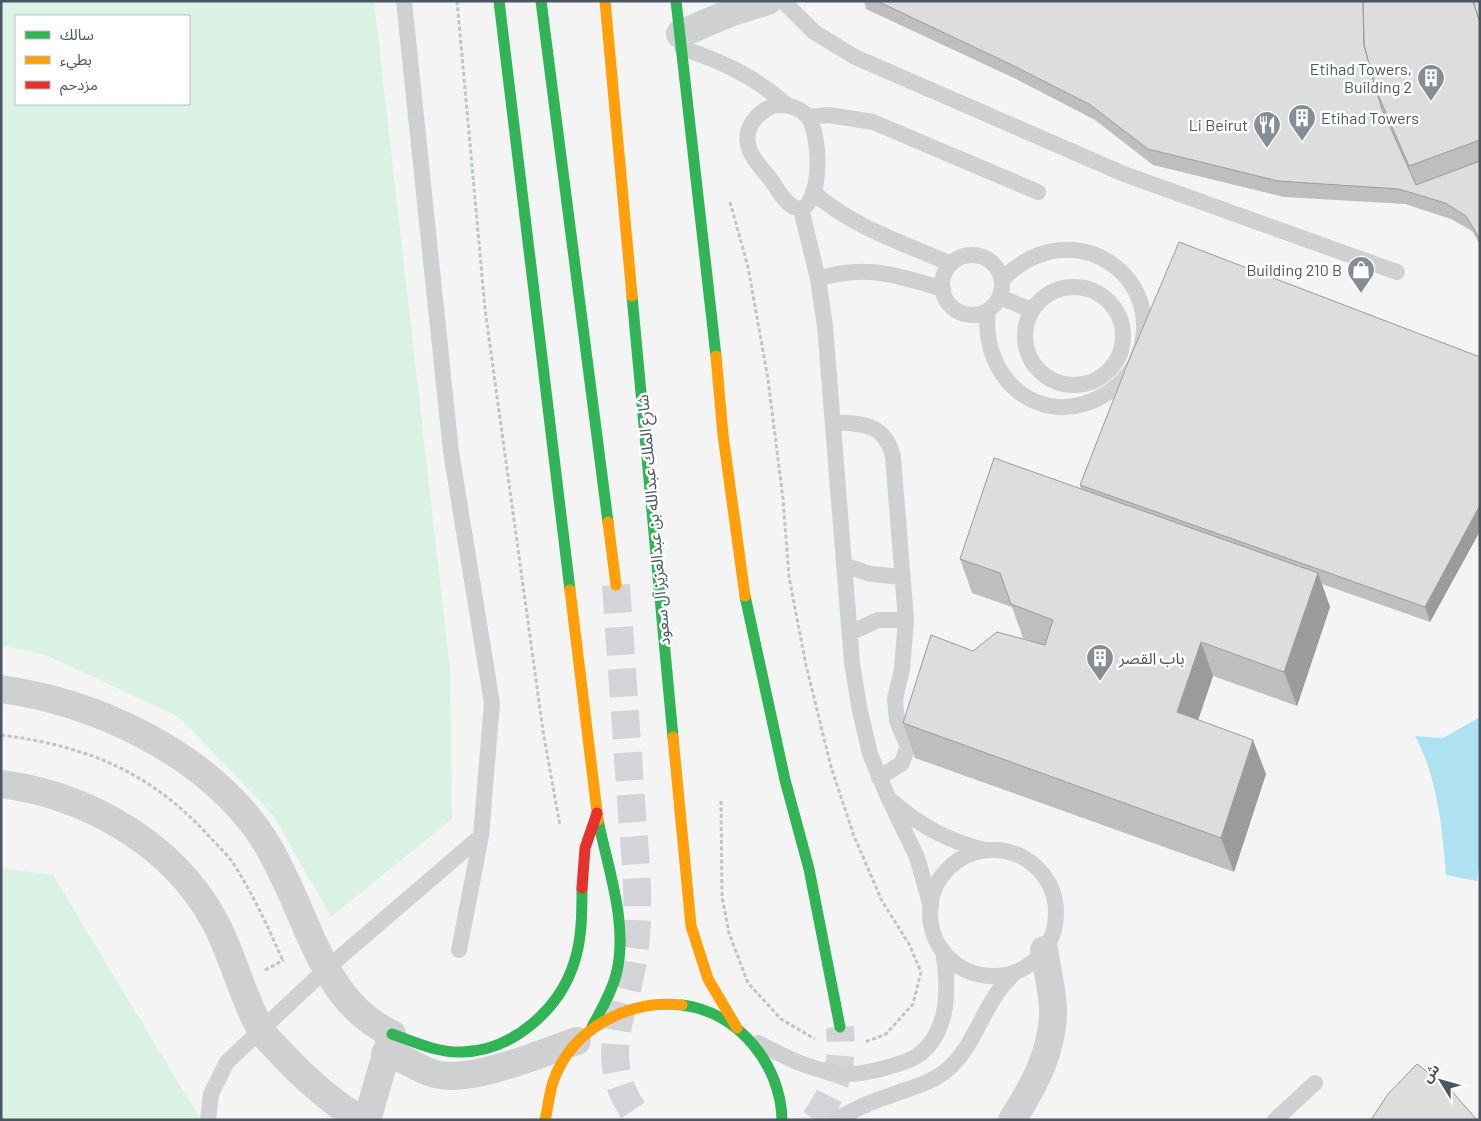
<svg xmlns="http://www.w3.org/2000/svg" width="1481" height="1121" font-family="Barlow,'Noto Sans Arabic',sans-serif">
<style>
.green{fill:#d9f2e3;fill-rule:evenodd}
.water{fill:#aee2f0}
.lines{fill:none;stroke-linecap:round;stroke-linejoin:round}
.secondary-tunnel{stroke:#d2d4d7;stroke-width:28;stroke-dasharray:28 14;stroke-linecap:butt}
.path{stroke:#bcc7c4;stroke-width:3;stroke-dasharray:4 2.5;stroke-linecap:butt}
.lane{stroke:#ced0d2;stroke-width:16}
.street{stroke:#ced0d2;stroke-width:28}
.fast{stroke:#30b455;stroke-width:11}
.slow{stroke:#ff9f0a;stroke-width:11}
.jam{stroke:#e5322d;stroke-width:11}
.wall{fill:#bebebf}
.shaded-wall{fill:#9b9b9b}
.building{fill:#ddddde;stroke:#9b9b9b}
.labels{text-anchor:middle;stroke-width:5;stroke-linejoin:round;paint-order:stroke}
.poi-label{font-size:16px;fill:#4a5661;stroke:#fff;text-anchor:end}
.street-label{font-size:16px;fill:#4a5661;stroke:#fff}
</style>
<rect width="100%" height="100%" fill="#f4f4f4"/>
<path class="green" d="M1 1H374L450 669 452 819 331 917 273 815 179 717 46 655 1 645ZM16 16H189V104H16Z
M1 868 53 875 201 1120H1Z"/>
<path class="water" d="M1480 717V857L1477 881 1446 875C1442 827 1438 779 1415 736L1443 738Z"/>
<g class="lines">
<path class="secondary-tunnel" d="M616 585C621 657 626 728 631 800 634 849 641 898 635 947 628 1012 591 1058 640 1120
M815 1120C837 1088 843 1065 840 1027"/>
<path class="path" d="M457 1 485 309 543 731 560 826
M730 202 748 267 768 379 783 499 789 577 806 665 831 767 854 836 882 901 909 944 921 972 913 1004 886 1034 865 1042
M1 735C86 746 149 771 208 835 216 844 226 853 233 863 253 894 268 927 283 961
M721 801 722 897 729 933 748 983 781 1019 815 1039
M265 970 284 960"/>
<path class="lane" d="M404 1 451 452 492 703 481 836 459 950
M783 1 814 32 855 57 1124 174 1397 272
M682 48C725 63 752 75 787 105
M775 105C787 105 798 106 807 116 821 132 823 201 801 209 787 208 778 190 771 180 764 171 754 161 750 151 741 129 757 112 775 105Z
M808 117 829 115 873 122 1038 192
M813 192C852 227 904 243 951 264
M801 209 818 279 825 326 852 663 860 711 870 754 888 797 917 857 931 907
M942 285a30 30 0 1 1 60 0a30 30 0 1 1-60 0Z
M818 279C866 264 897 275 943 289
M1025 336a49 49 0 1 1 98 0a49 49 0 1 1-98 0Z
M1000 297 1031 310
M988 311C980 379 1041 432 1104 395 1116 388 1127 378 1134 366 1177 281 1073 206 1002 280
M833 422C863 424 885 423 893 457L906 620 902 669 895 699 897 721 908 746 902 763 879 778
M844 565 870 574 903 577
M850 633 878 620H906
M893 802C920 826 950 842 985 850
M930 913a63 63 0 1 1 126 0a63 63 0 1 1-126 0Z
M758 1043C783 1056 808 1069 836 1073 852 1076 869 1072 885 1068 896 1065 907 1062 917 1056 950 1033 949 986 943 951
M208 1120 211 1094 227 1062 325 970 481 836
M836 1120C853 1110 870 1102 889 1096 909 1088 931 1084 948 1069 979 1042 982 1001 1016 972
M1275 1120 1315 1083"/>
<path class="street" d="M680 34 732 12 768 1
M1 689C95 702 200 751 257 829 267 843 276 860 283 875 312 933 328 1004 392 1034L367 1120
M1 784C86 795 172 843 214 920 233 954 241 994 260 1028 265 1038 275 1046 282 1054 307 1081 329 1100 360 1120
M385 1054C406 1057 416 1069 435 1074 471 1084 541 1053 577 1041
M1012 1120C1034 1086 1054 1049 1053 1008 1052 989 1047 969 1044 950"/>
<path class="fast" d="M499 1 570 590
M541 1 608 522
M676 1 716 356
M632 296 673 737
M745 596 785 780 809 869 840 1027
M682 1005C738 1012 781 1064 782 1120
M592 1027C601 1010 611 994 616 975 629 926 608 869 598 820
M392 1034C414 1042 438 1053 462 1052 512 1051 559 1010 574 963 582 939 582 913 582 888"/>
<path class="slow" d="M605 1 632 296
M716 356 723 435 745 596
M608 522 616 585
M570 590 598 820
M673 737 691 926 708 979 737 1028
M545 1120C548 1108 549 1094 553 1082 571 1029 628 999 682 1005"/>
<path class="jam" d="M582 888 585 848 597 813"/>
</g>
<path class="wall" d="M864 1H1480V245L1472 231 1451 219 1405 204 1284 197 1153 165 1095 120 1016 79 866 9Z
M1480 357V531L1430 622 1322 584 1330 607 1297 706 1213 676 1198 720 1266 774 1234 872 915 758 903 723 973 651 1036 643 1023 638 1012 607 972 593 960 559 1081 489 1080 485Z"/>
<path class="shaded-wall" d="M1480 505V531L1430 622 1425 607Z
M1318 573 1330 607 1297 706 1284 672Z
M1201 642 1213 676 1189 747 1177 712Z
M1253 740 1266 774 1234 872 1221 838Z"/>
<path class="building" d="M877 1H1363L1364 45 1376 90 1382 109 1416 185 1480 161V239L1466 216 1445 203 1399 189 1278 181 1148 149 1089 104 1010 64Z
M1363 1H1473L1480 23V140L1409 166 1376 90 1364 45Z
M1473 1H1480V21L1477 14Z
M1179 242 1480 357V505L1425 607 1080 485 1127 365Z
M994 458 1318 573 1284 672 1201 642 1177 712 1253 740 1221 838 903 723 931 635 973 651 997 632 1045 645 1053 620 1011 604 1000 573 960 559Z
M1417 1064 1450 1089 1477 1120H1371L1388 1094Z"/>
<defs>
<symbol id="building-pin" viewBox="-11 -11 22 30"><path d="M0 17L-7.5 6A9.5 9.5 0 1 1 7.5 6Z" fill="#868d94" stroke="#fff"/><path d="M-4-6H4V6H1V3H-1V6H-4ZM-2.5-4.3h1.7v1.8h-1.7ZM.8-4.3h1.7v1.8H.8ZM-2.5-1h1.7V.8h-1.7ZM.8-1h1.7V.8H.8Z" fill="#fff"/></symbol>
<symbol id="restaurant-pin" viewBox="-11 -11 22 30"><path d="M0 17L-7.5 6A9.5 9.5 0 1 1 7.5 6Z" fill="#868d94" stroke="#fff"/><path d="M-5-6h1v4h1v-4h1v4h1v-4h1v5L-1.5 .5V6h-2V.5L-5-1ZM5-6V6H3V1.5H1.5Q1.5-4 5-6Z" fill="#fff"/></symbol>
<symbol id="shop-pin" viewBox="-11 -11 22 30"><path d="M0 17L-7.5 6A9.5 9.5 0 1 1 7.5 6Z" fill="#868d94" stroke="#fff"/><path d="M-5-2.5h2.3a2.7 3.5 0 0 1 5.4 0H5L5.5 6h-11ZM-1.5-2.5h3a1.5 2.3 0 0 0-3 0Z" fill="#fff"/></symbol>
</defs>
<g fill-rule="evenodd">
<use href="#building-pin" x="1415" y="62" width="32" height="43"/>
<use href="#building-pin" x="1286" y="102" width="32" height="43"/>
<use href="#restaurant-pin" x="1251" y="109" width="32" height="43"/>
<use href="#shop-pin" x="1345" y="254" width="32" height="43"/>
<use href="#building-pin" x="1084" y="642" width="32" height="43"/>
</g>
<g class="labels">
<g class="poi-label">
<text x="1412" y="75">Etihad Towers,<tspan x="1412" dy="18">Building 2</tspan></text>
<text x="1321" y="124" text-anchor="start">Etihad Towers</text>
<text x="1248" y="131">Li Beirut</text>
<text x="1342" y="276">Building 210 B</text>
<text x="1119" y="664" text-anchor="start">باب القصر</text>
</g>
<g class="street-label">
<text transform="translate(653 520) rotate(-95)" y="6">شارع الملك عبدالله بن عبدالعزيز آل سعود</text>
</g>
</g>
<rect width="1481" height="1121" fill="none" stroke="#4a5661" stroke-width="5"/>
<rect x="15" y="15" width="175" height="90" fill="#ffffff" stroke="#b7bbc0"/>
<rect x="25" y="31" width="25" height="8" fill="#30b455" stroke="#b7bbc0"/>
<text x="60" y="40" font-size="15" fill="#4a5661">سالك</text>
<rect x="25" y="56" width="25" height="8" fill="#ff9f0a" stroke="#b7bbc0"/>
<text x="60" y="65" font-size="15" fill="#4a5661">بطيء</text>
<rect x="25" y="81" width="25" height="8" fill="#e5322d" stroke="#b7bbc0"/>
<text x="60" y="90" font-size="15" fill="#4a5661">مزدحم</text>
<g transform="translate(1441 1081) rotate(307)" stroke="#ffffff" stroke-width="4" paint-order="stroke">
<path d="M0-4L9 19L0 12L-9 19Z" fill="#4a5661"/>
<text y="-8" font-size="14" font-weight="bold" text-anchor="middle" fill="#4a5661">ش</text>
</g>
</svg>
